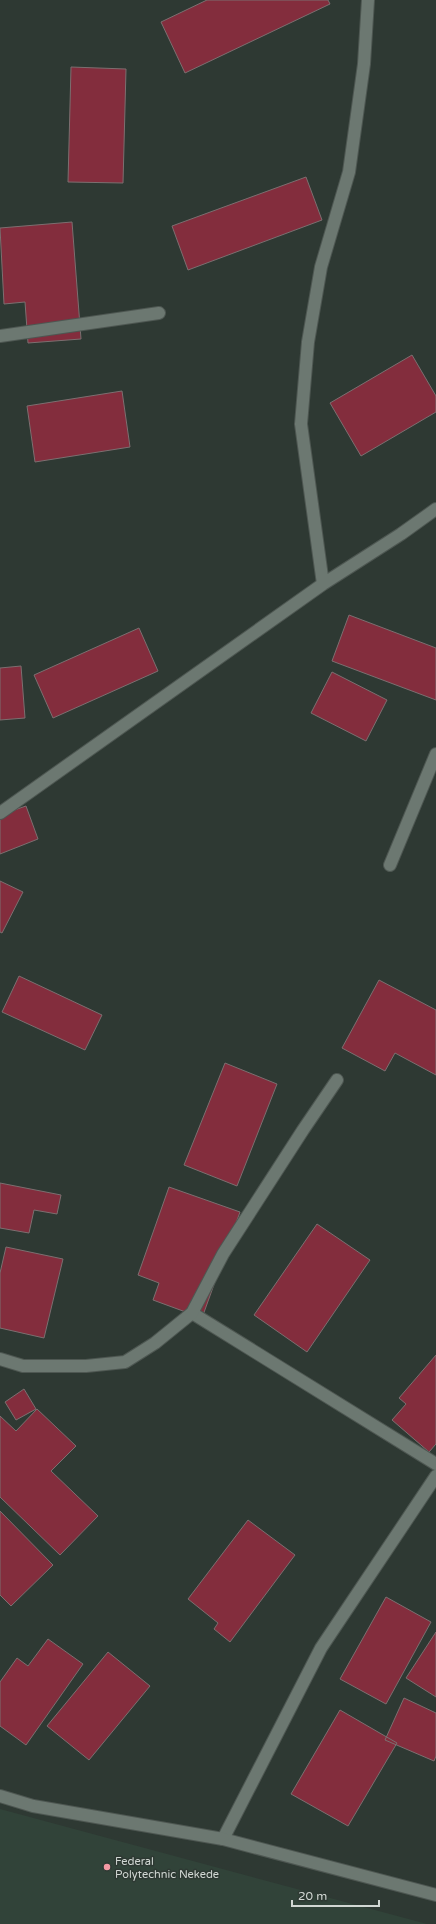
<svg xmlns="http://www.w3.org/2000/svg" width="436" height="1924" font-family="'Varela Round',sans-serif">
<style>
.built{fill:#314339}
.building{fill:#832d3d;stroke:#7c6f70}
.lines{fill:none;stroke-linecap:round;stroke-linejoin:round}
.lane-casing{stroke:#4e5752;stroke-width:14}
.street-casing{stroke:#4e5752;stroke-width:14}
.lane{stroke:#6c7871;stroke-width:12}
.street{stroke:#6c7871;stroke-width:12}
.poi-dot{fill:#f49aa4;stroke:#2e3933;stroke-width:1.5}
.labels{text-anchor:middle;stroke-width:3;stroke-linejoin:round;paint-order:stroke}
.poi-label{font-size:11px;fill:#d1d7d3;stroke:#2e3933;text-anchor:start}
</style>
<rect width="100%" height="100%" fill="#2e3933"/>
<path class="built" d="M0 1809 427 1924H0Z"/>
<path class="building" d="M207 0H328L330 4 185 73 161 22Z
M71 67 126 69 123 183 68 182Z
M306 177 322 220 188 270 172 226Z
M72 222 81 339 28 343 25 302 4 304 0 228Z
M412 355 436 396V412L361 456 330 403Z
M122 391 130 447 35 462 27 406Z
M349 615 436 648V700L332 661Z
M139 628 158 671 53 718 34 675Z
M21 666 25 718 0 720V668Z
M332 672 387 700 366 741 311 713Z
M26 806 38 839 0 854V815Z
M0 881 23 892 2 933 0 932Z
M19 976 102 1015 85 1050 2 1012Z
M379 980 436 1010V1075L395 1053 385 1071 342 1048Z
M225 1063 277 1084 237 1186 184 1165Z
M0 1183 61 1195 57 1214 34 1210 29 1233 0 1228Z
M169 1187 240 1212 202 1318 153 1300 159 1283 138 1275Z
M317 1224 370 1260 307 1352 254 1315Z
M6 1247 63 1259 44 1338 0 1328V1273Z
M436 1355V1444L429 1452 392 1420 406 1404 399 1398Z
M24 1389 36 1409 16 1420 5 1402Z
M37 1409 76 1446 51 1471 98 1516 60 1555 0 1497V1416L16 1431Z
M0 1511 53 1565 11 1606 0 1595Z
M248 1520 295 1555 230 1642 214 1629 218 1623 188 1599Z
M386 1597 431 1622 386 1704 340 1679Z
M436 1632V1697L406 1678Z
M48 1639 83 1664 26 1745 0 1726V1682L17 1658 28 1666Z
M108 1652 150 1686 89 1760 47 1726Z
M404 1698 436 1713V1756L434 1761 385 1740Z
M340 1710 397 1743 348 1826 291 1794Z"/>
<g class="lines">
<defs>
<path id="lane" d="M192 1313 436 1464
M223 1839 321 1648 436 1476"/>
<path id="street" d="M0 336 159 313
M323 584 301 424 308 342 321 267 349 172 364 64 368 0
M0 813 323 584 401 534 436 509
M390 865 436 754
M0 1359 23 1366H86L125 1362 155 1343 192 1313 223 1254 303 1130 337 1080
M0 1796 33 1806 223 1839 436 1895"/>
</defs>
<use href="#lane" class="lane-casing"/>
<use href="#street" class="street-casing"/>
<use href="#lane" class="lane"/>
<use href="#street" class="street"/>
</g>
<circle class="poi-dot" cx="107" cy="1867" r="4"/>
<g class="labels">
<g class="poi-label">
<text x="115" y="1865">Federal<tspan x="115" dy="13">Polytechnic Nekede</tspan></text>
</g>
</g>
<path d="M292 1900v6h87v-6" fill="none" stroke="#d1d7d3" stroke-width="2"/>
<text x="298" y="1900" font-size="12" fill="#d1d7d3" stroke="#2e3933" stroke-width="3" paint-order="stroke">20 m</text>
</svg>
